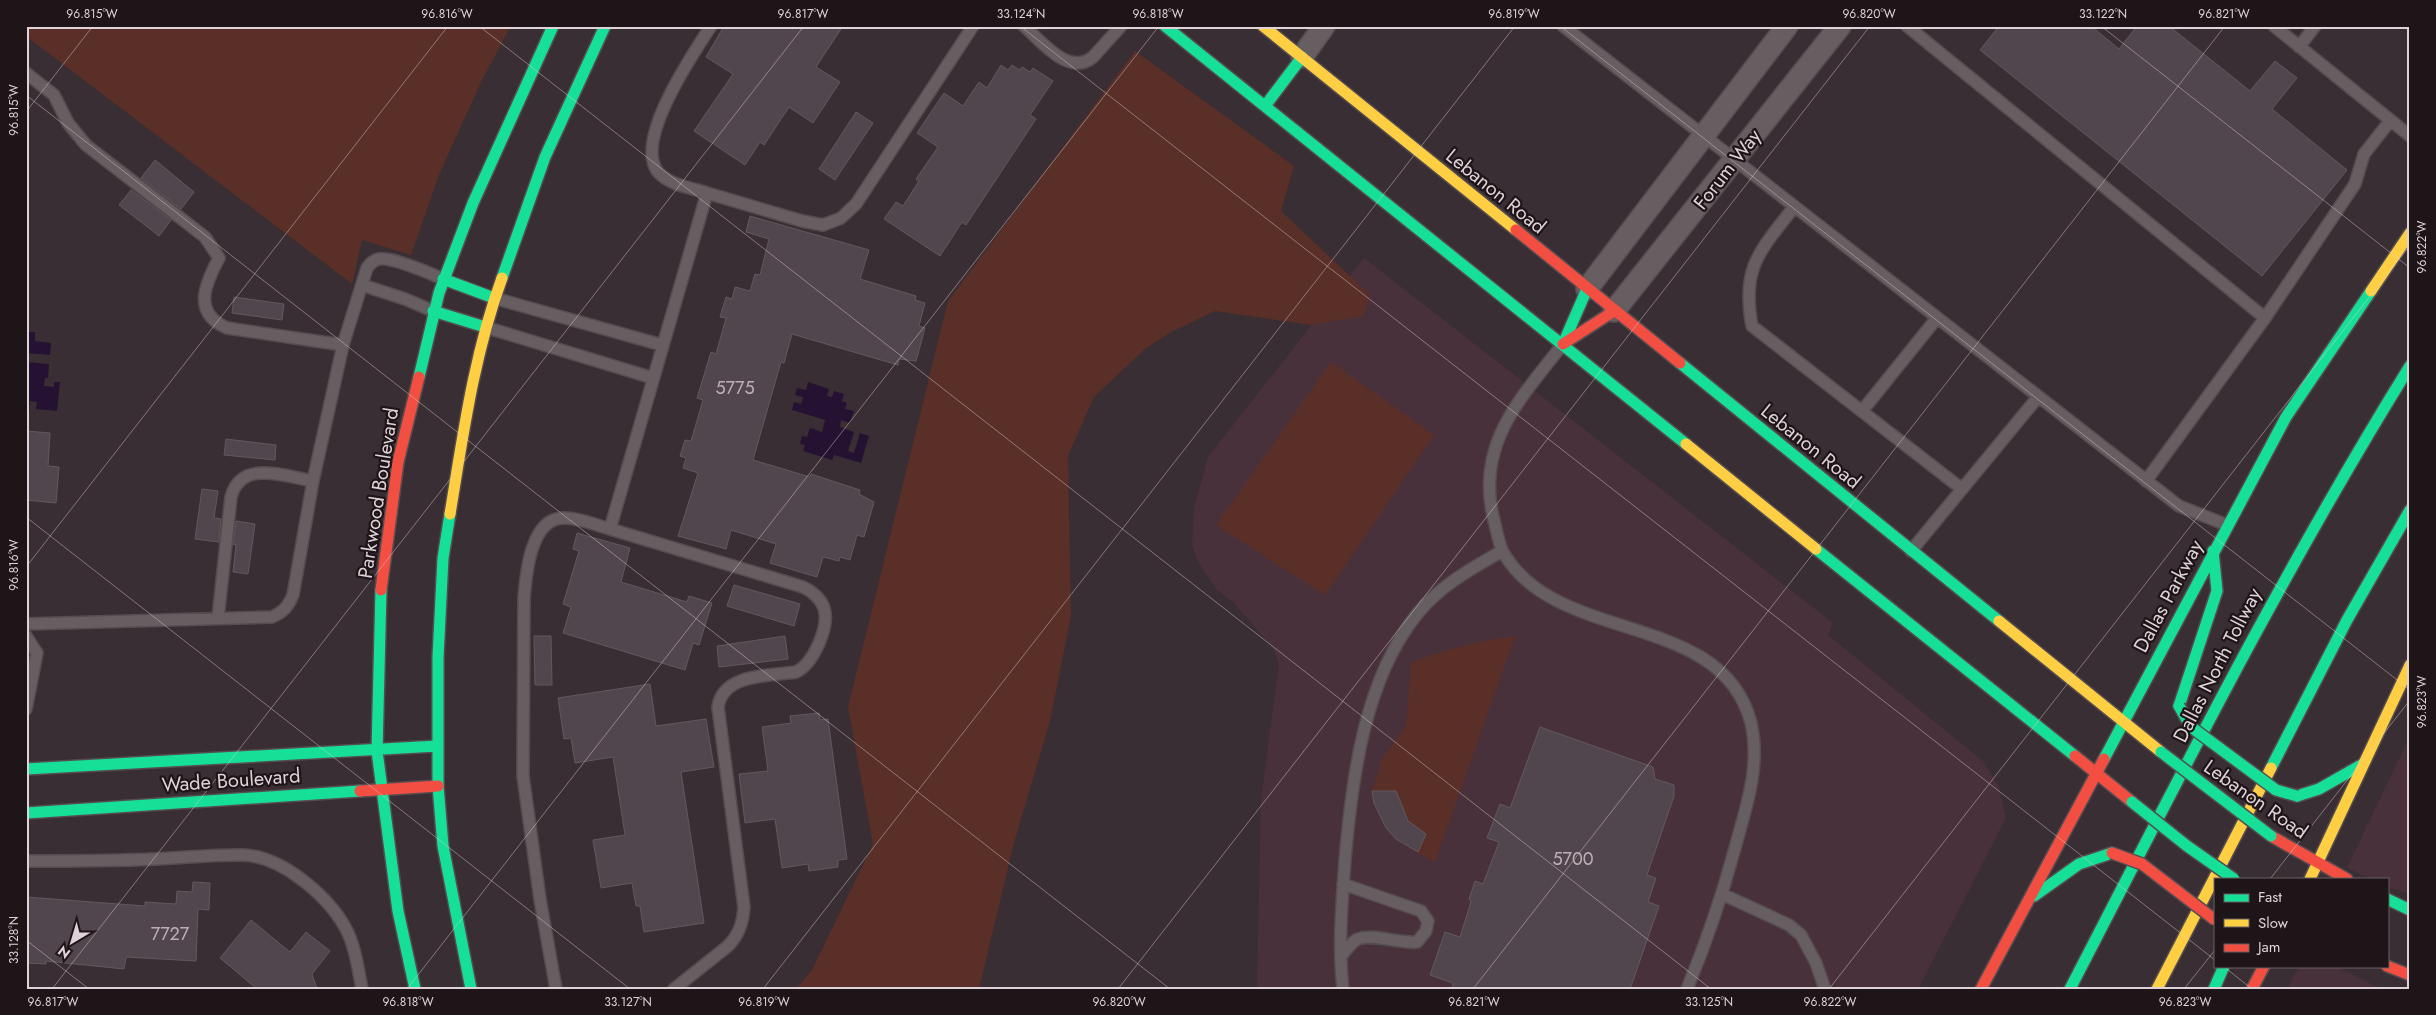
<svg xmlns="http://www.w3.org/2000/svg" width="2436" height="1015" font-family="Jost,sans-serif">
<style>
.built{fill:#49313c}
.green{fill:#592f28}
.water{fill:#251233}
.building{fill:#52464e;stroke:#61595e}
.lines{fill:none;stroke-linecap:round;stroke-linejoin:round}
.lane-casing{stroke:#554c50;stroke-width:14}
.street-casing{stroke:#554c50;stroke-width:24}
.fast-casing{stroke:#554c50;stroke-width:14}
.slow-casing{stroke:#554c50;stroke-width:14}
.jam-casing{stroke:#554c50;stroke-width:14}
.lane{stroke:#665e61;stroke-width:11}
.street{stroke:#665e61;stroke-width:21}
.fast{stroke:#16e098;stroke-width:11}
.slow{stroke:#ffcf43;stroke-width:11}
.jam{stroke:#f24e42;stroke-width:11}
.fast-bridge-casing{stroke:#554c50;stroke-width:14;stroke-linecap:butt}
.jam-bridge-casing{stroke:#554c50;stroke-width:14;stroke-linecap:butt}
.fast-bridge{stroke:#16e098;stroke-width:11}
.jam-bridge{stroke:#f24e42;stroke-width:11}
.ticks{fill:none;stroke:#dfd2d8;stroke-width:1;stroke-opacity:0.45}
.labels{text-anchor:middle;stroke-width:4.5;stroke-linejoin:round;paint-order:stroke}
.number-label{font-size:18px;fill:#bcafb6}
.street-label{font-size:20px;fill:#dfd2d8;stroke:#1e1519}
.neatline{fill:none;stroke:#dfd2d8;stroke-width:2}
.ticks-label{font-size:12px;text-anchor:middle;fill:#dfd2d8}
</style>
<rect width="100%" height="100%" fill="#392e33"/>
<path class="built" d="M1364 258 1833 623 1828 635 1984 762 1999 787 2006 818 1918 989H1257L1261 800 1279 664 1272 647 1234 603 1216 589 1198 562 1192 545 1194 508 1208 457Z
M2410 736V895L2387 886V879H2371L2347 868Z
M2299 966H2336L2381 989H2287Z"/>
<path class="green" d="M26 26H511L481 82 439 175 411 255 362 240 352 284 26 36Z
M1135 51 1294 166 1281 211 1370 295 1363 316 1311 325 1215 311 1171 332 1145 349 1094 397 1068 456 1071 616 1050 721 1014 843 979 989H796L812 970 873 844 848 707 948 301Z
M1331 362 1434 435 1325 595 1216 525Z
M1515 636 1435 862 1407 847 1386 828 1374 803 1372 791 1382 759 1406 726 1411 663C1446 649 1478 641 1515 636Z"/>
<path class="water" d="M28 332H35V341L51 343 50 355 26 353Z
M26 362 49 364 48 378H45L44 386 54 387V382H60L57 411 36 409 37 402 30 401 29 413 26 412Z
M808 382 829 389 827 396 832 397 834 391 844 394 842 401 847 403 845 409 854 411 850 423 841 420 840 427 854 432 848 451 854 453 860 433 869 436 861 463 834 455 832 460 803 451 805 445 800 444 802 436 807 437 810 428 822 432 825 420 792 410 794 402 801 404 803 397 795 395 797 388 806 390Z"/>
<path class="building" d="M724 26H843L816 67 840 82 813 123 789 107 764 145 760 142 745 165 694 131 733 74 706 57Z
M1999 26H2091L2119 49 2137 26H2169L2250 91 2275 61 2297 78 2272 109 2347 170 2262 276 1980 50Z
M1001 65 1008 70 1012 65 1020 70 1022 67 1030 72 1033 68 1053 81 1030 115 1036 119 966 225 962 222 940 256 884 219 896 202 903 206 919 181 916 179 938 147 917 133 944 93 963 106 979 82 987 88Z
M856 112 873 123 835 180 819 169Z
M155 160 194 192 181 209 141 178Z
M131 190 171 220 159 236 119 205Z
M750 216 869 250 860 279 916 296 915 300 925 303 919 326 925 328 916 361 899 359 898 365 792 334 784 363 781 362 753 460 810 477 811 474 860 490 859 494 874 502 864 537 857 535 850 560 840 557 839 561 823 557 817 577 770 563 776 544 731 530 726 549 678 536 698 473 683 468 686 458 680 456 685 440 691 441 703 400 697 398 711 352 716 354 726 318 720 317 726 297 732 299 735 287 750 291 755 274 760 275 769 239 746 232Z
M234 297 284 304 282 320 232 313Z
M26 431 50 433 48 466 59 467 56 503 26 500Z
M226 439 276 445 275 460 224 455Z
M202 489 218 491 214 518 221 519 219 542 195 539Z
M236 521 255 524 248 574 233 572 236 545 233 544Z
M577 533 630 548 621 582 687 602 689 596 712 603 699 645 693 643 685 670 563 633 571 607 563 604 579 551 573 549Z
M734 585 800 604 794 626 727 606Z
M534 636H551L552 685H535Z
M785 636 788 659 719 667 717 646Z
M650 684 656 726 706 719 714 767 681 772 704 923 644 932 640 906H636L632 883 601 888 593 840 625 835 613 757 575 763 571 738 564 739 558 698Z
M819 713 820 720 828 719 847 859 838 860V867L809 871 808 864 782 868 775 819 745 823 739 774 768 771 762 727 791 723 790 716Z
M1540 727 1653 767 1655 779 1674 785V796L1647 875 1656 878 1648 902 1659 906 1630 989H1452L1453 983 1430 975 1445 932 1460 937 1471 902 1469 899 1475 881 1483 884 1499 842 1487 838 1500 804 1510 808Z
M1372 791H1396L1408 821 1426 834 1418 852 1396 839 1386 828 1374 803Z
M193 882 210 883 209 910 198 909 196 961 126 957 124 969 46 961V964L26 963V897L145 906V902L176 904 177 891 192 892Z
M251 920 290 952 306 932 330 951 312 974 317 989H257L220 958Z"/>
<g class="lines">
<defs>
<path id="lane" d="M1024 26C1041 41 1069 77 1093 57L1121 26
M1563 26 2179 506 2227 525
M1907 26 2265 318
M2274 26 2410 136
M2299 47 2315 26
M26 73 54 95 68 123 86 145 205 237 219 258C205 284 192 313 227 328L343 345
M707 193C692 188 669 185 658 172 633 141 693 54 711 26
M1794 207C1760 251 1741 267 1752 326L1962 489
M362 285 405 299 433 311
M494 298 662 345
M485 327 653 378
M1563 344C1519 400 1473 447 1495 524 1497 533 1499 544 1503 552 1556 646 1722 609 1751 723 1761 766 1746 807 1735 848 1722 896 1706 943 1687 989
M1862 411 1937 318
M2146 481 2265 318 2355 184 2364 154 2390 121
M610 529 803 587C812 591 821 599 824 608 830 627 813 664 796 672 770 676 723 673 718 707L744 907C743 923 739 935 728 946L674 989
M1911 551 2038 397
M218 618 231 497C241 459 284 476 313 481
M26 624 272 617C283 612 288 607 293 595L313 481 343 345 367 268C370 264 373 260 379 259 393 257 429 273 443 279
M26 636 37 653 26 709
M26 861C69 861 112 861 155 859 184 858 214 854 243 855 281 856 327 895 345 927 355 945 358 968 362 989
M1722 894 1789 925 1801 935 1816 963 1825 989
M1341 956C1346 951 1352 941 1358 939 1373 933 1399 944 1417 942L1426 931 1428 921 1421 911 1343 884
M556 989 540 899 523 776 524 598C526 573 531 515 566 518 580 518 596 525 610 529L707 193 802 221 823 225 841 218 856 204 973 26
M1343 989C1338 946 1342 903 1345 860 1352 779 1364 679 1418 613 1441 585 1471 569 1502 551"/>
<path id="street" d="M1302 57 1324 26
M1587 289 1787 26
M1614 311 1840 26"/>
<path id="fast" d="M1165 26 1686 444
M1265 106 1302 57
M502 278 545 157 605 26
M443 279 494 298
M433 311 485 327
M1563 344 1587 289
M1680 363 1999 621
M419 377 439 293 473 203 553 26
M450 514 443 558 438 657V786L443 846 471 989
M1816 549 2075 756
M381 590 377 751 398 911 415 989
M2179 706 2217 591 2213 551
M2104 759 2286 417 2371 291
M2271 768 2347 620 2410 510
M26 769 437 746
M2297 796 2319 789 2363 764
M26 813 360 791
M2034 896 2079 864 2112 853
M2387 899 2410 910
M2070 989C2179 778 2285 567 2410 366
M2214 989 2224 966"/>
<path id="slow" d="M1263 26 1516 230
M2371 291 2410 233
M1686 444 1816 549
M450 514C463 435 474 354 502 278
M1999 621 2161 752
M2310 879 2410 665
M2157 989 2271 768"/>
<path id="jam" d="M1516 230 1680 363
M1563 344 1614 311
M381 590 398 462 419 377
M2075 756 2132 802
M360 791 438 786
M2271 836 2347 879
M2387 966 2410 975
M1981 989 2104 759
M2252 989 2264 966"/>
</defs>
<use href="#lane" class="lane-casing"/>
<use href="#street" class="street-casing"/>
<use href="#fast" class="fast-casing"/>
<use href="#slow" class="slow-casing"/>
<use href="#jam" class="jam-casing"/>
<use href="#lane" class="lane"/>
<use href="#street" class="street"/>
<use href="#fast" class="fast"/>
<use href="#slow" class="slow"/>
<use href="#jam" class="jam"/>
<defs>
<path id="fast-bridge" d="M2179 706 2191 727 2276 790 2297 796
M2161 752 2271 836
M2132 802 2187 846 2234 879"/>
<path id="jam-bridge" d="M2112 853 2142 864 2215 920"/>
</defs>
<use href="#fast-bridge" class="fast-bridge-casing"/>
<use href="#jam-bridge" class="jam-bridge-casing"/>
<use href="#fast-bridge" class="fast-bridge"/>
<use href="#jam-bridge" class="jam-bridge"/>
</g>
<path class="ticks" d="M479 26 1711 989M1020 26 2215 960M1560 26 2410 690M2101 26 2410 268M26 95 1170 989M26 112 93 26M26 517 630 989M26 567 448 26M2270 879 2410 700M26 940 89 989M2223 966 2252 989M52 989 804 26M407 989 1159 26M763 989 1515 26M1118 989 1870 26M1473 989 2225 26M1829 989 2410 245M2184 989 2215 950"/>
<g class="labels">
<g class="number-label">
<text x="735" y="394">5775</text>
<text x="1573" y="865">5700</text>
<text x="170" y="940">7727</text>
</g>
<g class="street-label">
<text transform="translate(1727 169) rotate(-52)" y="7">Forum Way</text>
<text transform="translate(1496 191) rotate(39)" y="7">Lebanon Road</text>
<text transform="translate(1811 446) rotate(39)" y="7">Lebanon Road</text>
<text transform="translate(378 493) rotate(-81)" y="7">Parkwood Boulevard</text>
<text transform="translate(2168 596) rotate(-62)" y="7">Dallas Parkway</text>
<text transform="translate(2217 665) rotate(-63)" y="7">Dallas North Tollway</text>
<text transform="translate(231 780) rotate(-4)" y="7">Wade Boulevard</text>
<text transform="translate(2256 799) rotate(35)" y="7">Lebanon Road</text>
</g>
</g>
<rect width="2436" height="1015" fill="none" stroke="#1e1519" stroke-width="55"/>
<rect x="2214" y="878" width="175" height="90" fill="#1e1519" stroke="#6b6165"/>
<rect x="2224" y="894" width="25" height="8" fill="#16e098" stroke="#6b6165"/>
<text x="2258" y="902" font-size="15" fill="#dfd2d8">Fast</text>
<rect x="2224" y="919" width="25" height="8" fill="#ffcf43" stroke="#6b6165"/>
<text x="2258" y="928" font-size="15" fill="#dfd2d8">Slow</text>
<rect x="2224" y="944" width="25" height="8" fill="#f24e42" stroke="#6b6165"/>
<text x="2258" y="952" font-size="15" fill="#dfd2d8">Jam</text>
<g transform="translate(72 942) rotate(218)" stroke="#1e1519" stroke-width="4" paint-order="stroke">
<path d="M0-4L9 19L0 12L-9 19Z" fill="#dfd2d8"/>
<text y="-8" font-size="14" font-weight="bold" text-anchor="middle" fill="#dfd2d8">N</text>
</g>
<rect x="28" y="28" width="2380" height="960" class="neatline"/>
<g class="ticks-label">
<text x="92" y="18">96.815°W</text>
<text x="447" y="18">96.816°W</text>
<text x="803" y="18">96.817°W</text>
<text x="1021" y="18">33.124°N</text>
<text x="1158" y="18">96.818°W</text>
<text x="1514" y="18">96.819°W</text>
<text x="1869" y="18">96.820°W</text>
<text x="2103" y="18">33.122°N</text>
<text x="2224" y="18">96.821°W</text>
<text transform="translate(14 110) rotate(-90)" y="4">96.815°W</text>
<text transform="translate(2422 247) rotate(-90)" y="4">96.822°W</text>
<text transform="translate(14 565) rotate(-90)" y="4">96.816°W</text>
<text transform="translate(2422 702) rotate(-90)" y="4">96.823°W</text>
<text transform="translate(14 940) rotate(-90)" y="4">33.128°N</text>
<text x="53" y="1006">96.817°W</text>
<text x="408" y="1006">96.818°W</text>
<text x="628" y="1006">33.127°N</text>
<text x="764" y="1006">96.819°W</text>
<text x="1119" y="1006">96.820°W</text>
<text x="1474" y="1006">96.821°W</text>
<text x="1709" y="1006">33.125°N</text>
<text x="1830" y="1006">96.822°W</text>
<text x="2185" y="1006">96.823°W</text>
</g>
</svg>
